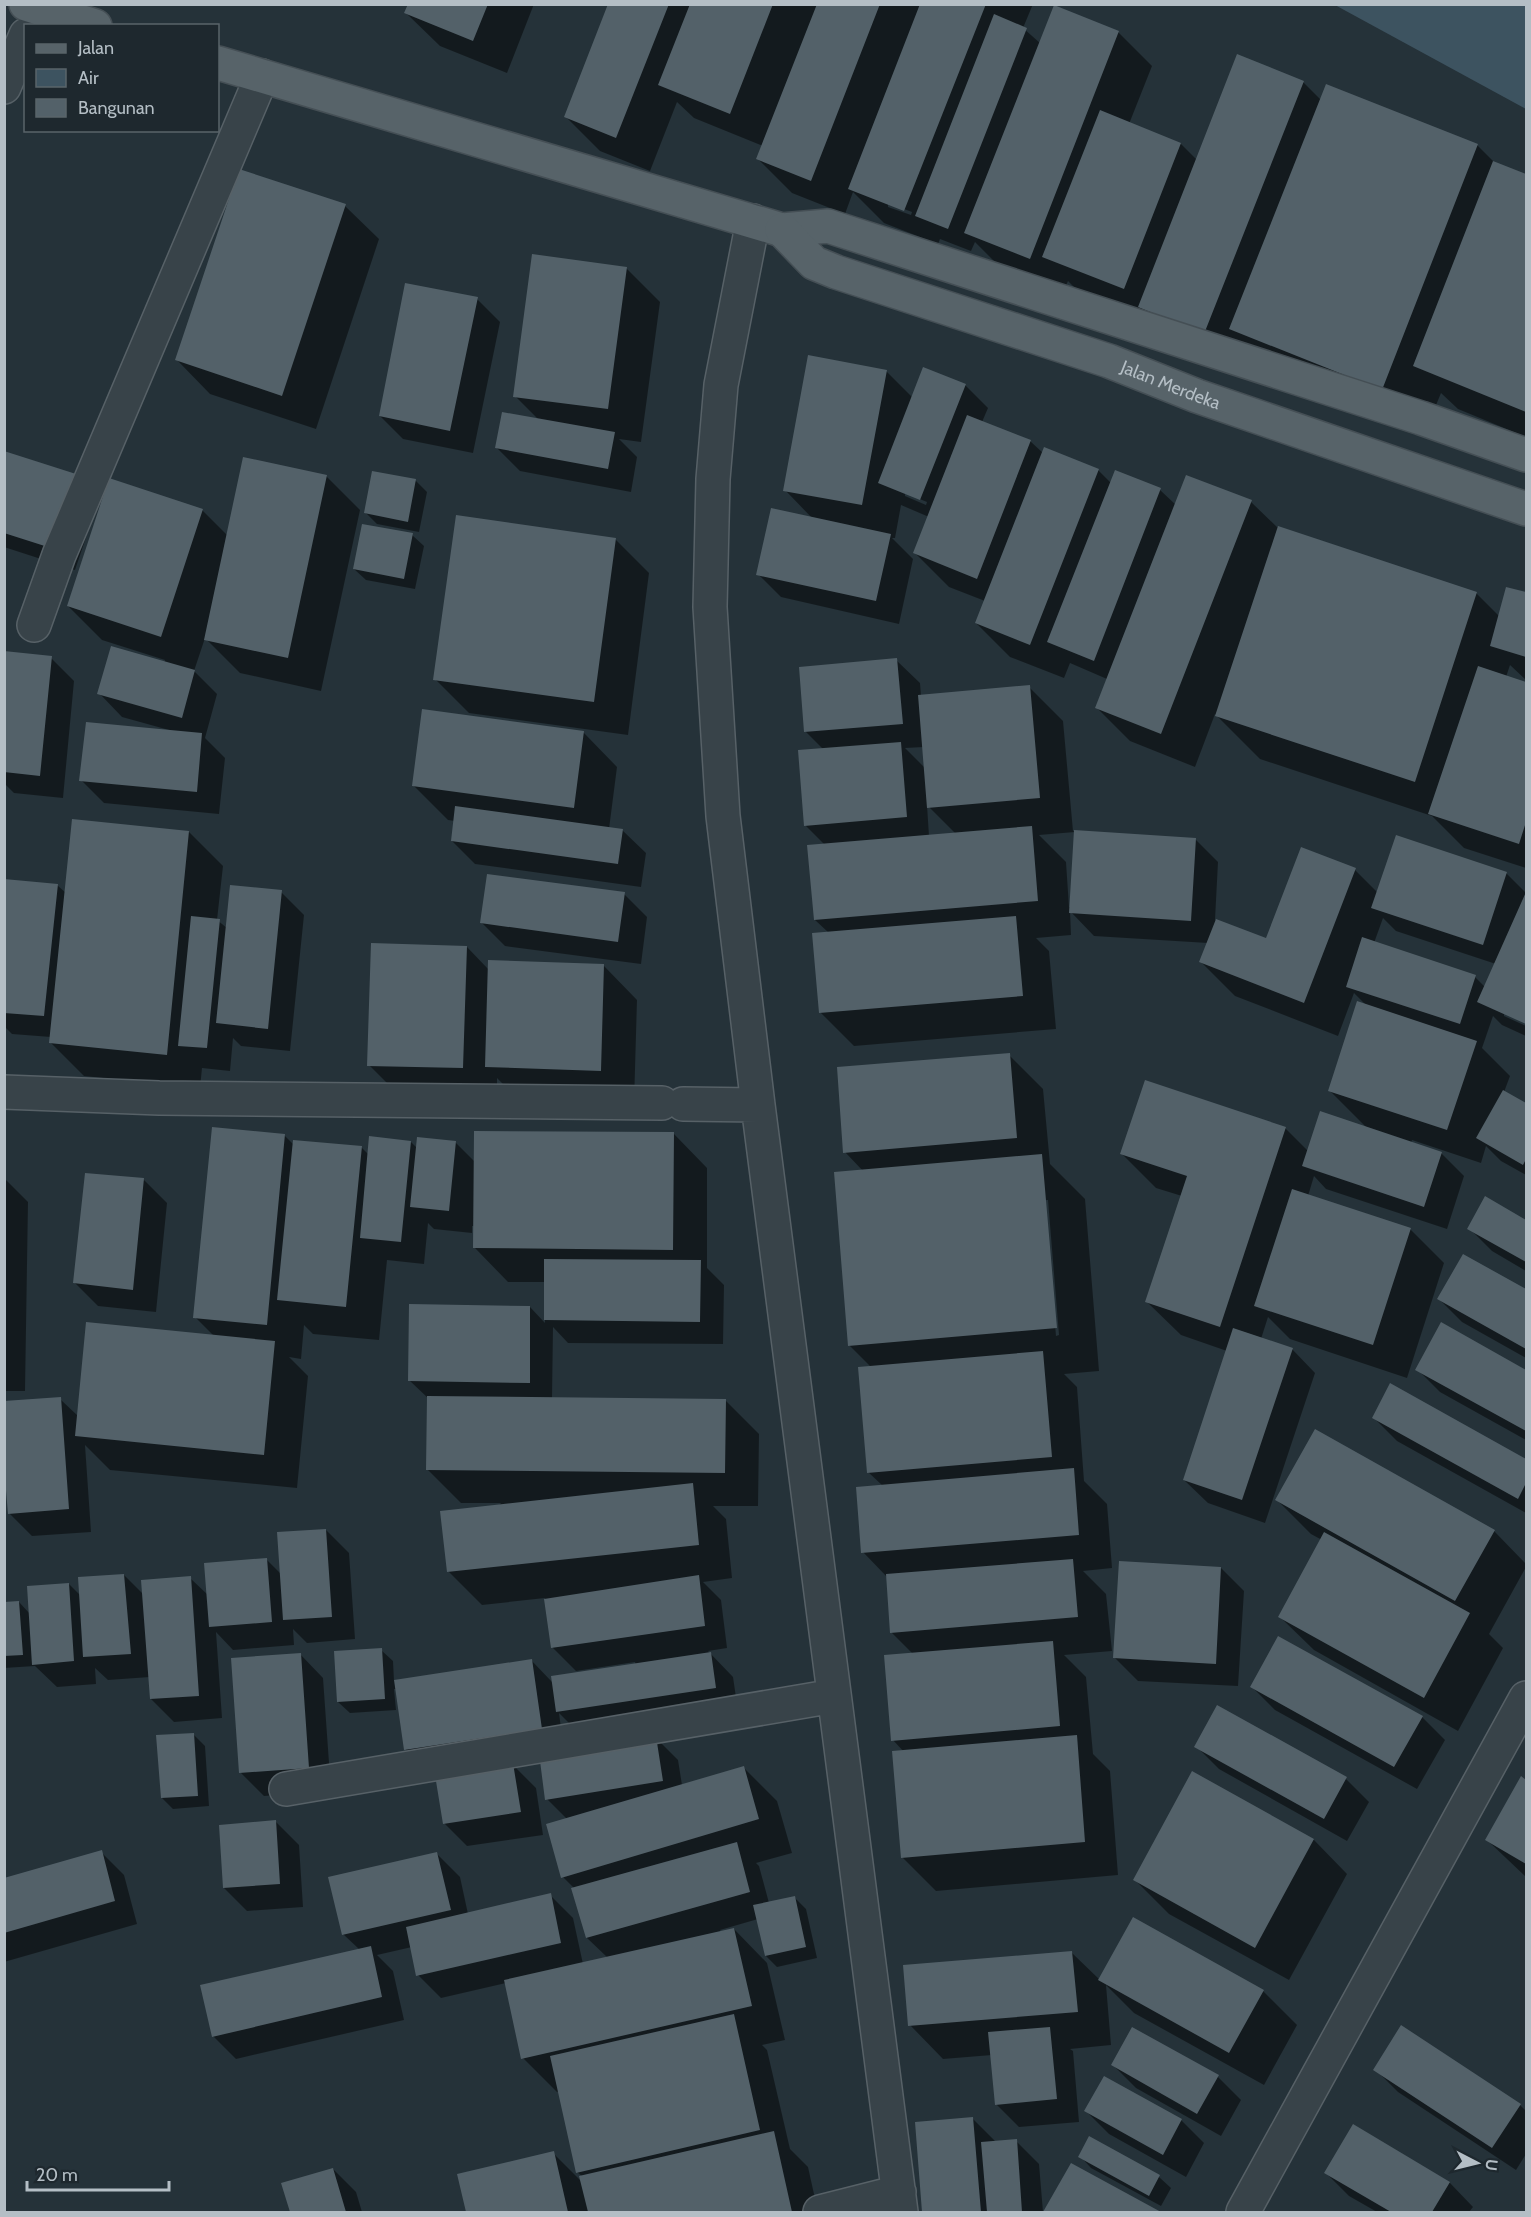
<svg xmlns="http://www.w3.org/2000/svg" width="1531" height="2217" font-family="Cabin,sans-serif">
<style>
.water{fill:#3d5360}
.shadow{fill:#0007;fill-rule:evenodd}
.building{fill:#536169}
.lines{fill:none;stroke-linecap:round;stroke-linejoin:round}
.minor-casing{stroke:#576167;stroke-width:36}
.major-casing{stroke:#454f55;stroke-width:36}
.minor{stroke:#384349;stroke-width:33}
.major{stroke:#576369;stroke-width:33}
.labels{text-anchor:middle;stroke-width:4.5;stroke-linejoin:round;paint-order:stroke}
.street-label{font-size:18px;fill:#b4bec5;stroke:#1e282e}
</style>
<rect width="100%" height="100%" fill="#253239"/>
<path class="water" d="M1335 5H1526V109Z"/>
<path class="shadow" d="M409 4H534L507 73 440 46 406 13Z
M610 4H1033L1023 28 1040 43 1118 32 1152 66 1129 124 1181 144 1197 160 1303 82 1321 100 1477 145 1495 163 1526 176V437L1458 409 1441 393 1425 432 1077 290 1068 281 1063 292 999 266 975 242 971 251 940 239 938 244 884 223 853 192 845 214 792 193 758 159 763 146 694 118 677 102 650 171 600 151 566 117ZM888 203 912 212 911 215 888 207Z
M345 206 379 239 316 429 210 394 177 360Z
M626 268 660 302 641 442 619 439 637 457 631 492 520 471 497 448 539 420 515 396Z
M477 299 500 322 473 453 403 439 380 416Z
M886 371 913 398 965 385 988 408 982 422 1030 441 1043 453 1098 470 1111 483 1116 472 1160 490 1176 505 1251 502 1277 527 1476 593 1500 617 1507 589 1526 594V680L1510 665 1506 677 1526 684V868L1464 848 1432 816 1260 759 1215 714 1195 767 1130 741 1096 707 1107 679 1070 663 1064 678 1010 657 976 623 985 601 949 587 915 553 929 517 901 505 895 538H892L913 559 899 624 781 597 758 574 813 519 785 490ZM905 493 927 502 926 505 905 496Z
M4 452 99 499 75 570 4 547Z
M326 476 360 510 321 691 240 673 205 638 194 671 217 694 205 738 225 758 219 814 104 803 81 780 169 730 122 717 99 693 164 663 165 660 102 640 68 606 202 510 228 536Z
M416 481 427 492 419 532 377 524 365 512Z
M412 535 424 546 415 589 366 580 354 569Z
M615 539 649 573 628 735 469 713 435 679Z
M4 653 51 658 74 681 63 798 14 793 4 783Z
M896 660 920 683 921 696 1029 687 1063 721 1073 831 1195 839 1218 862 1215 920 1267 940 1355 870 1378 893 1506 873 1526 893V1022L1504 1012V1016L1526 1026V1036L1502 1025 1493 1016 1482 1048 1510 1076 1504 1092 1526 1105V1175L1501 1161 1486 1146 1481 1163 1412 1140 1411 1143 1441 1153 1464 1176 1447 1229 1326 1189 1314 1176 1308 1196 1410 1229 1444 1263 1407 1378 1290 1339 1268 1317 1261 1339 1292 1349 1315 1373 1265 1523 1208 1503 1184 1480 1227 1351 1181 1335 1147 1302 1182 1196 1156 1188 1122 1154 1285 1128 1308 1151 1367 1128 1329 1090 1368 1007 1354 993 1338 1036 1235 996 1201 962 1208 943 1094 936 1070 911 1071 935 1036 938 1049 951 1056 1029 854 1046 820 1012 829 933 815 920 825 845 806 826 824 750 805 731ZM924 747 926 769 905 748ZM927 805 956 834 929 836ZM1075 832 1071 907H1069L1066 862 1039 835ZM1383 918 1396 931 1496 964 1485 987 1475 977 1374 943Z
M584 733 617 767 609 829 622 830 646 853 641 887 475 864 452 841 455 821 448 820 414 786Z
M189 832 223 866 217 920 227 928 281 892 304 915 290 1051 241 1046 233 1038 230 1071 202 1068 200 1088 84 1076 50 1042 51 1037 12 1034 4 1026V880L57 885 66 893Z
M624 894 647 917 641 964 505 946 482 923Z
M467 947 489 970 604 966 637 1000 634 1104 520 1101 497 1078V1101L403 1099 369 1065Z
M1009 1055 1043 1089 1050 1164 1085 1199 1099 1371 1064 1374 1077 1387 1084 1481 1107 1504 1112 1568 1083 1571 1106 1594 1112 1651 1064 1655 1086 1677 1093 1754 1110 1771 1118 1875 936 1891 902 1857 904 1752 893 1740 913 1654 892 1633 887 1577 863 1552 883 1486 868 1472 871 1367 849 1345 863 1171 845 1152ZM1045 1200H1048L1059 1335 1056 1336Z
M674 1134 707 1168V1268L724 1285 723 1344 568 1343 553 1327 552 1398 725 1400 759 1434 758 1506H713L726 1519 732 1578 703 1582 721 1600 727 1648 708 1651 733 1677 738 1711 581 1735 559 1713 564 1751 655 1737 678 1760 682 1785 743 1767 777 1801 792 1853 756 1863 759 1866 769 1903 795 1898 806 1909 817 1958 777 1967 766 1956 758 1919 720 1930 721 1932 734 1929 767 1963 785 2040 762 2045 767 2050 790 2149 808 2167 818 2212H467L459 2175 553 2153 582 2182 583 2177 577 2172 559 2091 557 2092 523 2058 506 1983 441 1998 418 1975 412 1947 377 1955 393 1971 404 2020 236 2059 213 2036 360 1950 343 1934 437 1854 460 1877 468 1914 550 1895 573 1918 583 1964 608 1958 587 1938 574 1888 563 1877 567 1819 547 1799 541 1755 429 1773 406 1750 397 1689H394L396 1710 350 1713 338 1702 381 1650 393 1661 394 1681 531 1660 553 1683 636 1665 635 1662 576 1671 553 1648 545 1598 482 1605 448 1571 501 1503H461L427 1469 429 1399 410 1381 530 1307 545 1323V1282H508L475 1248V1226H472V1233L434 1229 428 1223 424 1264 387 1260 379 1340 313 1334 304 1325 301 1359 289 1357 308 1376 297 1488 110 1470 85 1445 91 1532 32 1536 9 1513 60 1399 78 1416 214 1336 195 1317 284 1135 294 1145 361 1147 369 1155 411 1142 417 1148 455 1142 475 1162Z
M4 1178 28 1202 25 1391H4Z
M144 1180 167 1203 156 1312 98 1306 75 1283Z
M1485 1198 1526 1221V1271L1492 1251 1469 1228Z
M1463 1256 1526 1291V1358L1462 1322 1439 1299Z
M1441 1324 1526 1372V1440L1440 1392 1417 1369Z
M1391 1385 1526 1461V1513L1397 1441 1374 1418Z
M1277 1500 1494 1531 1526 1564V1567L1489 1634 1503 1648 1458 1731 1314 1650 1280 1617 1322 1540 1311 1534Z
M326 1530 349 1553 355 1639 307 1643 293 1629 294 1645 233 1650 216 1632 222 1718 174 1722 151 1699 150 1677 108 1680 95 1668 96 1684 57 1687 35 1666 4 1668V1603L19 1602 30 1614 69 1584 81 1596 124 1575 144 1595 190 1578 208 1595 267 1560 281 1574Z
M1221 1568 1244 1591 1238 1686 1138 1681 1115 1658Z
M300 1654 323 1678 331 1791 264 1796 241 1773Z
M1252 1687 1422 1717 1445 1740 1417 1789 1275 1710Z
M193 1734 205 1746 209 1806 173 1809 162 1798Z
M1196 1746 1346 1779 1369 1802 1347 1841 1219 1769Z
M513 1765 536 1788 543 1835 467 1846 444 1823Z
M1193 1773 1314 1840 1347 1874 1289 1980 1169 1914 1135 1880Z
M1522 1778 1526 1781V1877L1487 1840Z
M276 1822 299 1845 303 1907 247 1911 224 1888Z
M101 1852 124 1875 137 1924 4 1962V1880Z
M1072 1953 1100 1980 1263 1991 1297 2025 1264 2085 1134 2013 1106 1985 1111 2045 1070 2049 1073 2051 1079 2122 1019 2127 996 2104 992 2055 943 2059 910 2025Z
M1402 2027 1520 2105 1526 2111V2154L1516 2170 1398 2092 1375 2069Z
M1113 2065 1218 2077 1241 2100 1221 2136 1136 2088Z
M1086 2111 1181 2120 1204 2143 1186 2177 1109 2134Z
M973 2119 996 2142 1016 2141 1039 2164 1043 2212H923L916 2123Z
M1354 2126 1450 2183 1473 2207 1469 2212H1377L1349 2196 1326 2173Z
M1090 2138 1159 2177 1171 2188 1161 2206 1091 2168 1080 2156Z
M1072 2165 1158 2212H1045Z
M333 2169 356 2192 362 2212H291L283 2184Z"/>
<path class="building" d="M408 4H488L473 41 404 13Z
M608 4H669L616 138 564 117Z
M690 4H773L730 114 658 85Z
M817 4H880L811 181 756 159Z
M920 4H986L904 211 848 189Z
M1054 5 1119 31 1030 259 964 233Z
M994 14 1027 28 948 229 915 216Z
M1237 54 1304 81 1204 334 1138 307Z
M1326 84 1478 144 1382 390 1229 329Z
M1100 110 1181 143 1124 289 1042 257Z
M1493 161 1526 174V412L1413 366Z
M239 169 346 204 282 396 175 360Z
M532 254 627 267 608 409 513 397Z
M405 283 478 297 450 431 379 416Z
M808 355 887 370 862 505 783 491Z
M923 367 966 384 920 500 878 483Z
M502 412 615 432 608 469 495 448Z
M967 415 1031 440 977 579 913 553Z
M1044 447 1099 469 1030 645 975 623Z
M4 451 76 474 51 548 4 533Z
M243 457 327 475 288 658 204 640Z
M1115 470 1161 488 1094 661 1047 642Z
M372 471 416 479 408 522 364 513Z
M1186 475 1252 500 1161 734 1095 708Z
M109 478 203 509 161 637 67 606Z
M771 508 891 534 876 601 756 575Z
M456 515 616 538 594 702 433 680Z
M362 524 413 533 404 579 353 569Z
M1278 526 1477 592 1415 782 1215 716Z
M1506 587 1526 592V657L1490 646Z
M111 646 195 670 182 718 97 694Z
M4 651 52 656 40 776 4 772Z
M897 658 903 724 804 732 799 667Z
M1478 666 1526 682V822L1519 844 1428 814Z
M1030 685 1040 798 927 808 918 695Z
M422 709 584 731 574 808 412 786Z
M86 722 202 733 197 792 79 781Z
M901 742 907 817 804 826 798 750Z
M455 806 623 829 618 864 451 841Z
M72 819 189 831 167 1055 49 1043Z
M1032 826 1038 901 814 920 807 845Z
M1074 830 1196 838 1191 921 1069 913Z
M1396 835 1507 872 1483 945 1371 908Z
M1301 847 1356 868 1304 1003 1199 962 1216 919 1266 938Z
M487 874 625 892 618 942 480 923Z
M4 879 58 884 44 1016 4 1013Z
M230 885 282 890 268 1029 216 1023Z
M1526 892V1024L1477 1002Z
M191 916 220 919 207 1048 178 1046Z
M1016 916 1023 996 819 1013 812 933Z
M1362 937 1476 975 1460 1024 1346 987Z
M371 943 467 946 463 1068 367 1066Z
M488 960 604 964 601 1071 485 1067Z
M1357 1001 1477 1041 1447 1130 1328 1091Z
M1010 1053 1017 1138 843 1153 837 1067Z
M1145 1080 1286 1127 1220 1327 1145 1302 1187 1176 1120 1154Z
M1503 1090 1526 1103V1159L1523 1165 1476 1138Z
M1320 1111 1442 1152 1424 1207 1302 1166Z
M212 1127 285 1134 267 1325 193 1318Z
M474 1131 674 1132 673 1250 473 1248Z
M369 1136 411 1141 401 1242 360 1238Z
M417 1137 456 1141 449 1211 410 1207Z
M293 1140 362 1146 346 1307 277 1300Z
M1042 1154 1057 1328 848 1346 834 1172Z
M85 1173 144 1178 133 1290 73 1283Z
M1292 1189 1411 1228 1373 1345 1254 1306Z
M1485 1196 1526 1220V1262L1467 1229Z
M1463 1254 1526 1289V1349L1437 1299Z
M544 1259 701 1260 700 1322 544 1320Z
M409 1304 530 1306V1383L408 1381Z
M86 1322 275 1341 264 1455 75 1436Z
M1441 1322 1526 1370V1431L1415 1370Z
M1233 1328 1293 1348 1242 1500 1183 1480Z
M1043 1351 1052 1457 867 1473 858 1367Z
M1390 1383 1526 1459V1483L1518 1499 1372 1418Z
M427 1396 726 1399 725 1473 426 1470Z
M61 1397 69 1509 8 1514 4 1467V1401Z
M1315 1429 1495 1530 1455 1601 1275 1500Z
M1074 1468 1079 1535 861 1553 856 1487Z
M693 1483 699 1545 447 1572 440 1511Z
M326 1529 332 1617 283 1620 277 1532Z
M1324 1532 1470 1613 1424 1698 1278 1617Z
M267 1558 272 1622 209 1627 204 1563Z
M1073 1559 1078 1617 890 1633 886 1574Z
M1119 1561 1221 1567 1216 1664 1113 1658Z
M124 1574 131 1654 83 1657 78 1577Z
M699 1575 705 1626 551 1648 544 1599Z
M191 1576 199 1696 150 1699 141 1580Z
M69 1583 74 1661 32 1665 27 1586Z
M19 1601 23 1655 4 1656V1602Z
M1278 1636 1423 1716 1394 1767 1250 1687Z
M1053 1641 1060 1726 891 1741 884 1655Z
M382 1648 385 1699 337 1702 334 1651Z
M711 1652 716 1688 556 1712 551 1676Z
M301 1653 309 1768 239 1773 231 1658Z
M532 1659 542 1729 404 1750 394 1680Z
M1217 1705 1347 1777 1324 1819 1194 1747Z
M194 1733 198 1796 161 1798 156 1735Z
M1077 1735 1085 1842 901 1858 892 1751Z
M656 1736 663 1781 545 1800 539 1753Z
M513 1763 521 1812 443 1824 435 1775Z
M744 1766 759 1819 561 1878 546 1824Z
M1192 1771 1314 1839 1255 1948 1133 1880Z
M1521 1776 1526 1780V1864L1485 1840Z
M276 1820 280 1884 223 1888 219 1825Z
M737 1842 750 1892 586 1938 571 1888Z
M102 1850 115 1901 4 1933V1878Z
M437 1852 451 1910 342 1935 328 1877Z
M551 1893 561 1943 416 1976 406 1927Z
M795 1896 806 1947 765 1956 753 1905Z
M1133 1917 1264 1990 1229 2053 1098 1980Z
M734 1928 752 2006 521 2059 504 1980Z
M371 1946 382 1997 212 2037 200 1985Z
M1072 1951 1078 2012 908 2026 903 1965Z
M734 2014 760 2130 576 2173 550 2056Z
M1401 2025 1521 2104 1492 2148 1373 2070Z
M1050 2027 1057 2099 995 2105 988 2032Z
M1132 2027 1219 2075 1197 2114 1111 2065Z
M1104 2076 1182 2119 1163 2155 1084 2111Z
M973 2117 981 2212H922L915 2122Z
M1353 2124 1450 2182 1432 2212H1391L1324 2173Z
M774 2131 792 2212H588L579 2176Z
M1089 2136 1160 2175 1149 2196 1078 2157Z
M1017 2139 1022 2212H987L981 2142Z
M554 2151 568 2212H466L457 2174Z
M1071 2163 1161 2212H1043Z
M333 2168 346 2212H290L281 2183Z"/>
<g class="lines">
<defs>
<path id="minor" d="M4 87 26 35
M753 221 721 385 713 479 710 607 723 816 758 1105 901 2212
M34 625 59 555 262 76
M4 1092 159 1098 662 1103
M683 1104 758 1105
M286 1789 834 1696
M820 2212 899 2192
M1243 2212 1526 1698"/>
<g id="major">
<path d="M26 4 95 26"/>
<path d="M218 63 782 230 828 226 1421 418 1526 455"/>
<path id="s1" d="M782 230 814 263 836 272 1109 361 1197 396 1526 509"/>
</g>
</defs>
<use href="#minor" class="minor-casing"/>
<use href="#major" class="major-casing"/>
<use href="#minor" class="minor"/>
<use href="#major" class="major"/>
</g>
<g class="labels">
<g class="street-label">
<text dy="6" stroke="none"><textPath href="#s1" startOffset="423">Jalan Merdeka</textPath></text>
</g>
</g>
<rect width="1531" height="2217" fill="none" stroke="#b4bec5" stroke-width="12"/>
<rect x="24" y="24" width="195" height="108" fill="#1e282e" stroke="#5a646a" stroke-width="1.5"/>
<rect x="36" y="44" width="30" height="9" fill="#576369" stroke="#5a646a" stroke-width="1.5"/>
<text x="78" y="54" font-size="18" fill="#b4bec5">Jalan</text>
<rect x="36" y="69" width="30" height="18" fill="#3d5360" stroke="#5a646a" stroke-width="1.5"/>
<text x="78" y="84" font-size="18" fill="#b4bec5">Air</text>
<rect x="36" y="99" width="30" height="18" fill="#536169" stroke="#5a646a" stroke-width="1.5"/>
<text x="78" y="114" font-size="18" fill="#b4bec5">Bangunan</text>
<g transform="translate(1477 2163) rotate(97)" stroke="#1e282e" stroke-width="4.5" paint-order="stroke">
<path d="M0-4.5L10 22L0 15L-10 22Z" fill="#b4bec5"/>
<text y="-9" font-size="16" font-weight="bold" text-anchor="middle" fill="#b4bec5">U</text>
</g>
<path d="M27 2181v9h142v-9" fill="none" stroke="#b4bec5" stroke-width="3"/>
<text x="36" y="2181" font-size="18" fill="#b4bec5" stroke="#1e282e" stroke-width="4.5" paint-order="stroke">20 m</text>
</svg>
